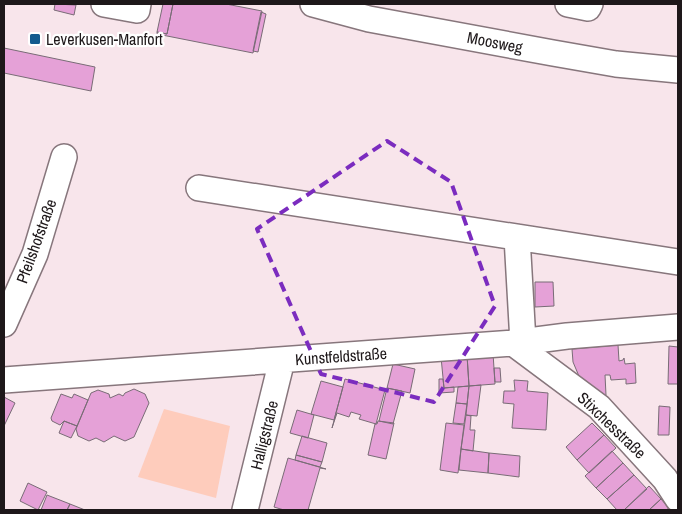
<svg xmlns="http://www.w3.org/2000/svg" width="682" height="514" font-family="'Archivo Narrow',sans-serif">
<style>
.green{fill:#feccbc}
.building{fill:#e5a1d7;stroke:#796c76}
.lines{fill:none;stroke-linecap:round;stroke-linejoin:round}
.minor-casing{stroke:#87767c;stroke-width:28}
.minor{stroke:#fff;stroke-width:25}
.marked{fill:none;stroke:#7b2cbf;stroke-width:4;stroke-dasharray:10 6;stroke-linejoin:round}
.poi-dot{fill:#145a8e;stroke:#fff;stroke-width:2}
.labels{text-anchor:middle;stroke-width:4.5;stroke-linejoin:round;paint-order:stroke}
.poi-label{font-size:16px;fill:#1e181a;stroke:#fff;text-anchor:start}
.street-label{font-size:16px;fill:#1e181a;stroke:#fff}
</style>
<rect width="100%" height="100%" fill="#f8e5eb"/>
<path class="green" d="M164 409 230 426 216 498 138 477Z"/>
<path class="building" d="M55 4 76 5 74 15 54 10Z
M163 4H173L167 34 157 32Z
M173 4H226L262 11 253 53 157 34V32L167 34Z
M261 12 266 14 258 52 253 51Z
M4 48 95 67 91 91 4 73Z
M535 282H553L554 306 535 307Z
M618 345 619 361 623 360 624 358 625 364 635 363 636 383 626 384V379L611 380 610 375H605L606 395 602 399 581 381 573 362 572 349Z
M669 346 678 347V384H668Z
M493 353 495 384 469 386 467 355Z
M467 355 469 386 444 388 441 357Z
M393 364 415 369 410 393 387 388Z
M494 368H500L501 382H495Z
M345 379 385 390 376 424 359 419 361 415 351 412 349 417 337 413 332 428Z
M439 379H443L444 388 454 387V392L439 393Z
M514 380 528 381 527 391 548 393 546 430 512 428 514 404 503 403 504 391H515Z
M321 381 343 387 334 420 311 414Z
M481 385 477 416 466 415 469 386Z
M469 386 467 404 456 403 458 387Z
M387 388 402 391 393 424 379 421Z
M134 389 145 394 149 403 134 437 125 441 114 436 104 442 96 438 89 441 78 436 76 429 91 393 98 390 109 394 110 398 119 394 123 396 125 393Z
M61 394 72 398 74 394 88 400 77 426 64 421 60 425 52 421 51 418Z
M4 397 15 403 4 426Z
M456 403 467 404 464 424 453 423Z
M659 406 670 407 669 435H658Z
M297 410 314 415 308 438 290 433Z
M466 415 471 416 470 430H475L473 451 461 449Z
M64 421 77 426 71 438 59 433Z
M378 421 394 423 386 459 368 455 375 424H377Z
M446 423 464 425 458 473 440 470Z
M592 423 604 435 577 460 566 447Z
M604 435 616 448 589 473 577 460Z
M302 436 327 443 322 462 296 455Z
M461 449 489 453 488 473 459 470Z
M612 451 623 463 596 488 585 476Z
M489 453 520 456 519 477 488 473Z
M296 455 322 462 320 467 295 460Z
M288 458 326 469 320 468 308 510H284L274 507Z
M623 463 634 475 607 499 596 488Z
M634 475 647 489 624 510H617L607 499Z
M28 483 47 492 38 510 20 501Z
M649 486 661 499 649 510H624Z
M47 495 70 504 67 510H41Z
M661 499 668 507V510H649Z
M70 504 85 510H67Z"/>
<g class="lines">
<defs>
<path id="minor" d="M104 4 137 10 138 4
M313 4 369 19 553 53 616 64 678 70
M568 4 588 8 590 4
M199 188 678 262
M517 237 523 342
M4 324 35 254 64 157
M513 343 599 407 665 479 678 499
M4 380 513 343 567 336 678 327
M245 510 282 360"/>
</defs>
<use href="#minor" class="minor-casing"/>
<use href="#minor" class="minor"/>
</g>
<path class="marked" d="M387 141 451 182 495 306 434 402 321 374 257 229Z"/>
<rect class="poi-dot" x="29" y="33" width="12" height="12" rx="2.5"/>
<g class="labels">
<g class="poi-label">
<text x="46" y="45">Leverkusen-Manfort</text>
</g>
<g class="street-label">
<text transform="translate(495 42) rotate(11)" y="6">Moosweg</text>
<text transform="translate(36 241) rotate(-70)" y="6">Pfeilshofstraße</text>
<text transform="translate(341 356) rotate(-4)" y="6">Kunstfeldstraße</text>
<text transform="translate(612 425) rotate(44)" y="6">Stixchesstraße</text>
<text transform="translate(264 435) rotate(-76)" y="6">Halligstraße</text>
</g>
</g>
<rect width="682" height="514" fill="none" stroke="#1e181a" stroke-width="10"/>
</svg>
